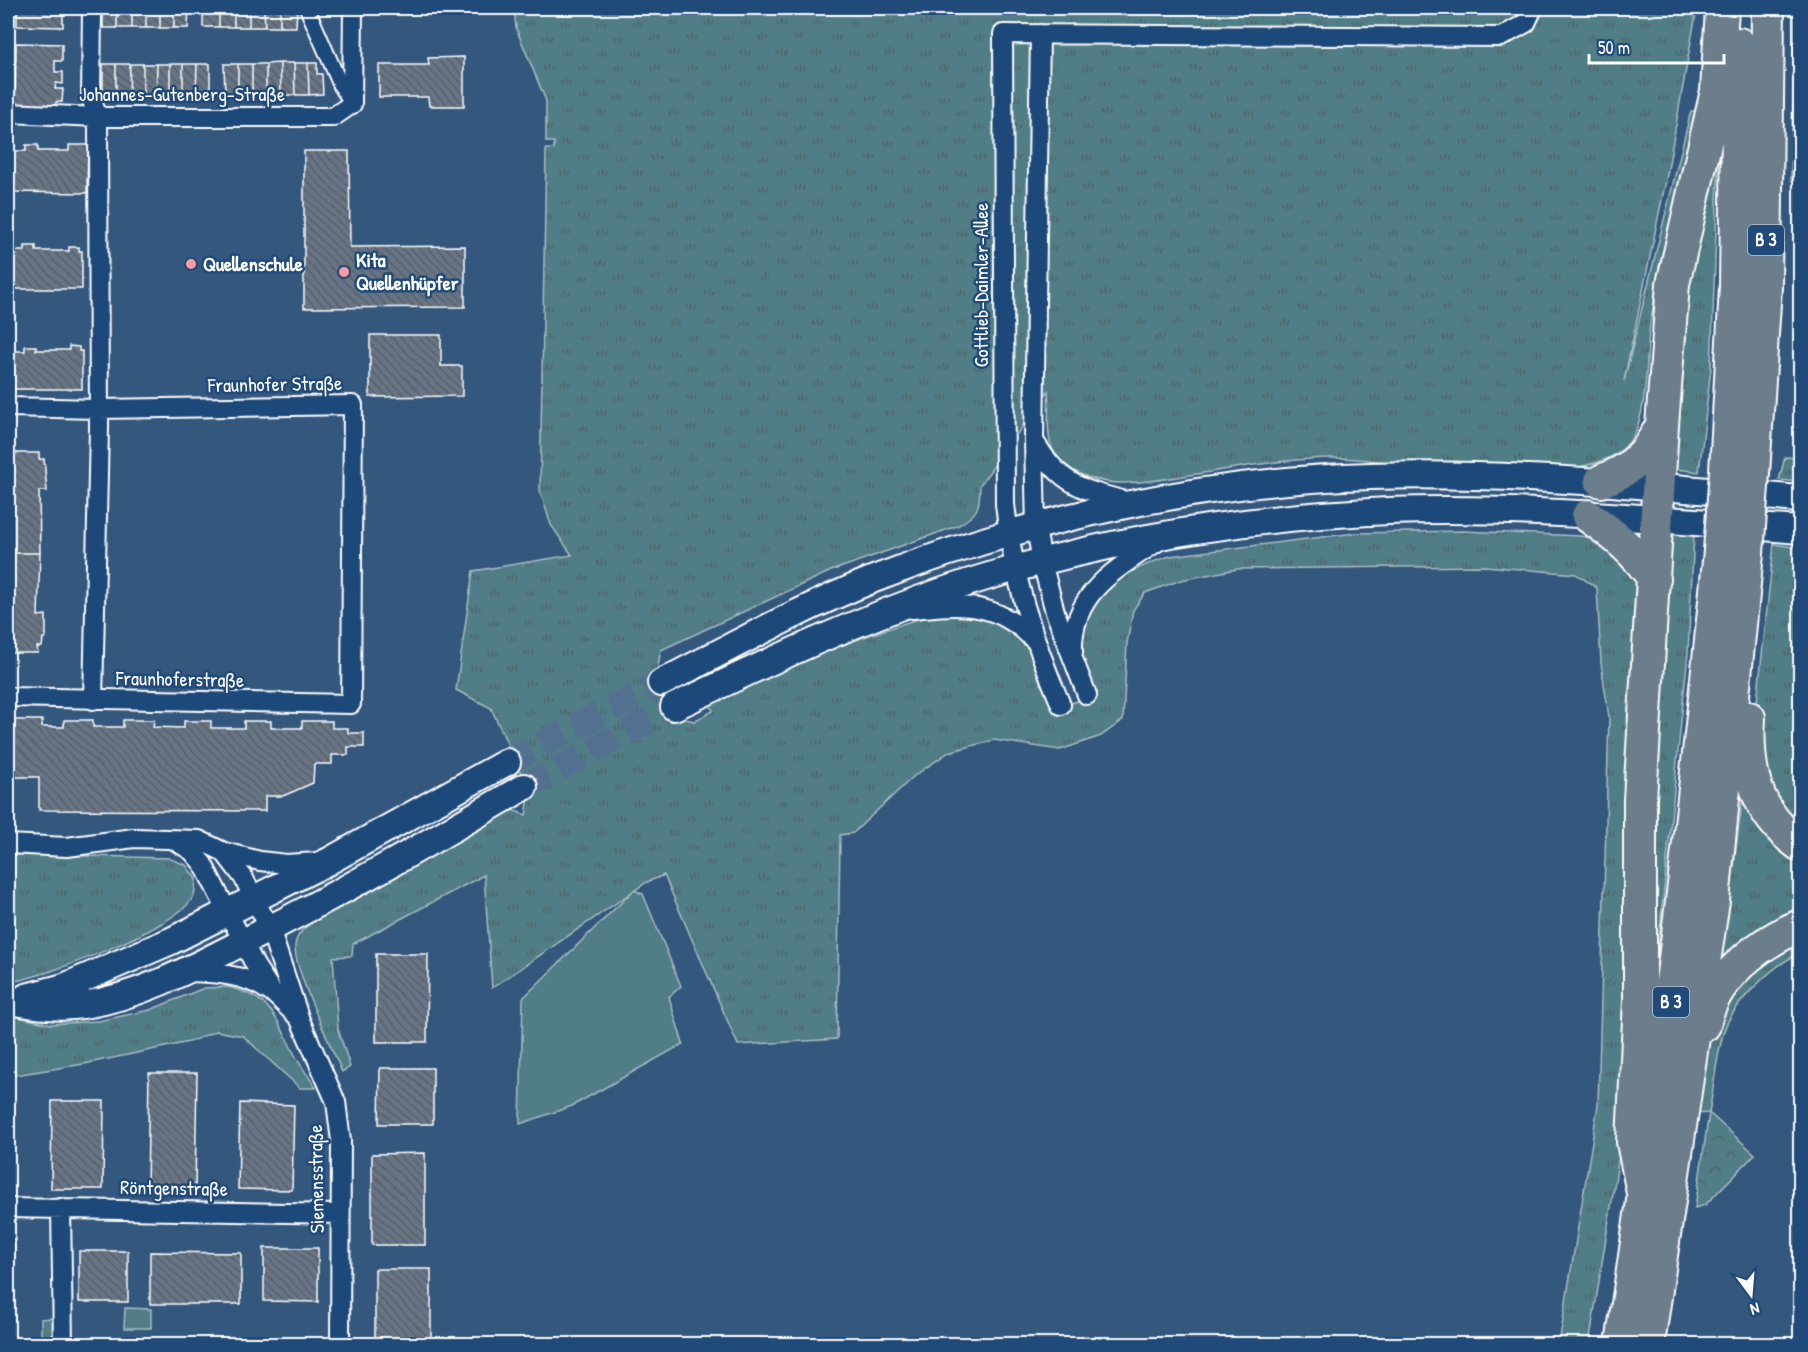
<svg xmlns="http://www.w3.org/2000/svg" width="1808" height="1352" font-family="'Patrick Hand',sans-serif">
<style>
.grass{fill:url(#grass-tufts);stroke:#a8bec2;stroke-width:1.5}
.forest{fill:url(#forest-crowns);stroke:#a8bec2;stroke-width:1.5}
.park{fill:#517d86;stroke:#a8bec2;stroke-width:1.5}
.building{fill:url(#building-back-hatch);stroke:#fff;stroke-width:1.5}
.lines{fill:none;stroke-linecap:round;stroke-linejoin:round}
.secondary-tunnel{stroke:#527091;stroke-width:26;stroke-dasharray:26 13;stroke-linecap:butt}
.pedestrian-casing{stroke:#fff;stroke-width:18}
.minor-casing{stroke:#fff;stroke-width:22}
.secondary-casing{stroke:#fff;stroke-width:30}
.trunk-casing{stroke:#fff;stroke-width:36}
.pedestrian{stroke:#1f4a7a;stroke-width:14}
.minor{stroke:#1f4a7a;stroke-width:18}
.secondary{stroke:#1f4a7a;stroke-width:26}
.trunk{stroke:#6c7d8b;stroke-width:32}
.trunk-bridge-casing{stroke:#fff;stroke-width:36;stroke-linecap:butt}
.trunk-bridge{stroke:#6c7d8b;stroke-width:32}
.poi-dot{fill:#ff9aa2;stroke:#1f4a7a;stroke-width:2}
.labels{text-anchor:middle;stroke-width:5;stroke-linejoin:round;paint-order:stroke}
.shield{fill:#1f4a7a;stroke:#bcc9d7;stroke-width:1.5}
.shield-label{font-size:18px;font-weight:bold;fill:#fff}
.street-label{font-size:20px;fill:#fff;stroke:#1f4a7a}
.poi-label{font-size:20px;font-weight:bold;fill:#fff;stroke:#1f4a7a;text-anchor:start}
</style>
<defs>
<pattern id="grass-tufts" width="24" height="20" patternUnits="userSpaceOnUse" patternTransform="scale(1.5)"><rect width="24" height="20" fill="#517d86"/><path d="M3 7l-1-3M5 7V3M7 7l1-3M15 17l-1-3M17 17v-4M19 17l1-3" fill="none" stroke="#4e6469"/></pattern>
<pattern id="forest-crowns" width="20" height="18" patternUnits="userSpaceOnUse" patternTransform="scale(1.5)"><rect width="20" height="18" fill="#517d86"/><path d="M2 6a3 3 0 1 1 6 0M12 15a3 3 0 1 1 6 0" fill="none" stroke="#4e6469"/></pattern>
<pattern id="building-back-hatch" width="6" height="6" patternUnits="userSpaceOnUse" patternTransform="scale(1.5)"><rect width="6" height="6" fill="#667586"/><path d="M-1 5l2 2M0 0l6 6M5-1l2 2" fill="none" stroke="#585e66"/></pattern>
</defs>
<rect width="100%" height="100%" fill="#34577e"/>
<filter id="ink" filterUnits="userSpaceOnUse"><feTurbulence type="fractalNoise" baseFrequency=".0167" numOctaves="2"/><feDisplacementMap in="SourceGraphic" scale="12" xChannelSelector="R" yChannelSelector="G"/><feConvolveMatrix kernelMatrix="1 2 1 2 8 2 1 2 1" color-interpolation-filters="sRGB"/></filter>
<g filter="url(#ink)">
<path class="grass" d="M514 8H1697L1666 180 1624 381 1691 111H1695C1681 182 1661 253 1650 325 1645 357 1649 408 1633 436 1622 456 1599 463 1579 467 1525 465 1470 467 1415 464 1386 463 1359 457 1330 458 1283 459 1236 468 1190 475 1149 481 1108 492 1071 469 1039 449 1051 421 1048 391L980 485C980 509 978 514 957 526L831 571 661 650 656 676 673 716 694 721 713 711 708 701C751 682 934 602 971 611 988 615 1011 627 1023 640 1040 658 1047 686 1056 709L1096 694C1088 674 1077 648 1082 626 1089 589 1138 566 1170 556L1355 533 1463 531 1580 536 1599 539 1638 582 1624 1125 1589 1344H1559L1598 1105 1609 717 1601 663 1597 588 1576 574 1485 566 1237 569 1181 580 1145 593 1133 610 1127 643 1123 720 1101 736 1060 750 994 740 949 752 914 776 853 833 840 835 837 1039 738 1045 664 875 647 882 492 988 484 875 353 944 352 956 333 957 338 1029 350 1067 342 1072C331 1045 294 971 295 946 296 933 308 924 318 918L410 868 507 808 526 815 530 793 491 708 456 690 473 571 572 555 551 525 540 491 546 149H554V142H546V101L516 28Z
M1720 124 1711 368 1699 472 1668 468 1680 313Z
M1785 457 1800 458V482L1779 480Z
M1665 532 1694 534 1688 653 1652 1007 1647 901Z
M1774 544 1800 548V827L1786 815 1766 785 1756 711Z
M1745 780 1800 854V912L1720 969Z
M8 854 168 858 186 865 196 879C195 884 196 893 193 897 179 927 41 979 8 982Z
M1800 934V954C1774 963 1732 1005 1724 1031 1716 1057 1714 1087 1709 1113L1695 1114 1709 1031 1727 994Z
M228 987C275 999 275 1018 296 1057 302 1068 310 1078 316 1088H300L243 1036 216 1031 189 1042 84 1064 8 1076V1015L51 1024 99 1021 150 1010 204 988Z"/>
<path class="forest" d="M1795 8H1800V181L1791 180Z
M1709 1113 1755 1154 1705 1205 1695 1208Z"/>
<path class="park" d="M634 890 643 894 681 986 669 997 683 1044 572 1106 520 1124 523 998Z
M125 1308 151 1309V1328H124Z
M53 1318 52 1344H41V1319Z"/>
<path class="building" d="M17 8H56V11L63 12V27L17 26Z
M103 8H117V28H103Z
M117 8H132V28H117Z
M132 8H146V28H132Z
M146 8H160V28H146Z
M160 8H174V28H160Z
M174 8H189L188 28H174Z
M203 8H219V27H203Z
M219 8H234V27H219Z
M234 8H249V27H234Z
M249 8H264L265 27H249Z
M264 8H280V27H265Z
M280 8H297L296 27H280Z
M387 8H464L387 9Z
M16 43 62 44V61H55V72H63V84L56 83 55 89H63L62 102H56V106L15 105Z
M464 57V106H429L428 97H379V65H429L428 58Z
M280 63H294L295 95H281Z
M280 63 281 95H266V64Z
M294 63H308L309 95H295Z
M308 63H317V74H322L323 94 309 95Z
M103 64H116V96H103Z
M116 64H130L129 96H116Z
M130 64H143V96H129Z
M143 64H157L156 96H143Z
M157 64H170V96H156Z
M170 64H183V96H170Z
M183 64H197L196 96H183Z
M197 64H210V96H196Z
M224 64H238V95H225Z
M238 64H252V95H238Z
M252 64H266V95H252Z
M26 145H38V151H69V145H88L87 193 8 192V151H26Z
M304 151H349L350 247 465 246V307L304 308Z
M25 246H36V251H69V247H79V251H82V289H8V251H25Z
M370 335H441V366H462V396L370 397Z
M25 346H36V350H69V346L79 347V351H82V389H8V351H25Z
M9 453H39V459H44L47 491H39L40 553H9Z
M9 553H40L38 616 46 615V638H43L42 647H37L38 653H8Z
M8 720H42V727H64V720H93V727H123V720H154L153 727 184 728V721H211V728H244V721H271V728H302V721H332V728H348V733H364V747H348V755H332V764H314L313 783 283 796H265V811L39 810V777H8Z
M376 954H428L427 1042H376Z
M380 1068H433V1124H379Z
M149 1073H197L195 1189 147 1188Z
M52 1101H104L103 1189H51Z
M240 1103 294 1105 292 1190 238 1189Z
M425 1153V1245H372V1154Z
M8 1239H14V1289H10V1292H8Z
M264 1248H318V1302L264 1301Z
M79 1251H128V1302H79Z
M150 1252 241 1253V1304H150Z
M375 1269H431V1344H375Z
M8 1292H10L9 1344H8Z"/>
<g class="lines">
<path class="secondary-tunnel" d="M507 762 661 683
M524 787 674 707"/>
<defs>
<path id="pedestrian" d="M307 8 341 86 352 103"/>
<path id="minor" d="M92 8 91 98 98 117 99 428 93 700
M1040 34 1034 440 1036 528 1042 562 1055 612 1087 695
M8 113 98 117H333L352 104 353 8
M8 407 98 409 353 405 351 704 8 697
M1035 442C1060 485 1083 490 1129 502
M912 609C962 604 996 601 1033 639
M1073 653C1070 591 1119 568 1163 538
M1061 705C1032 637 1013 577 1005 504L1003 34 1501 37 1526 23 1533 8
M174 840 192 851 203 864 256 967 273 993 299 1018
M8 844 67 847 134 838 199 840 224 852 260 861 286 864 318 862
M224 852 243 877 270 929 300 1020 336 1102 341 1141 340 1344
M188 972C217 973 245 974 270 992
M8 1208 340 1214
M61 1208 63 1344"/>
<path id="secondary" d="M661 683C731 647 801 608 874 579 1030 518 1203 481 1370 476 1514 472 1657 486 1800 499
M674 707C776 658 878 610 986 577 1116 538 1252 517 1388 511 1525 506 1663 520 1800 530
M26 997 64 987 171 941 329 861 507 762
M8 1001C34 1005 58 1009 84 1005 141 996 194 967 245 941 340 894 432 841 524 787"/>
<path id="trunk" d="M1726 471 1736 286 1739 44
M1753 473 1765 288 1768 8
M1601 481C1631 471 1647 454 1662 425
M1588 516C1615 535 1636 552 1654 579
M1749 718C1746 770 1755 813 1800 845
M1704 1025C1713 978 1758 943 1800 926
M1644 1198 1633 1142 1640 999V800L1662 425 1673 284 1717 91 1722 8
M1622 1344C1662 1081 1694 817 1720 551
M1648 1344 1713 901 1747 553"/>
</defs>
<use href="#pedestrian" class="pedestrian-casing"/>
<use href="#minor" class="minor-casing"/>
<use href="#secondary" class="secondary-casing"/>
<use href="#trunk" class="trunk-casing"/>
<use href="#pedestrian" class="pedestrian"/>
<use href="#minor" class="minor"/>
<use href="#secondary" class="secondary"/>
<use href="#trunk" class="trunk"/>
<defs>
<path id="trunk-bridge" d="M1720 551 1726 471
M1747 553 1753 473"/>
</defs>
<use href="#trunk-bridge" class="trunk-bridge-casing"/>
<use href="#trunk-bridge" class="trunk-bridge"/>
</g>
</g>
<g class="poi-dot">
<circle cx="191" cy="264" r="6"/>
<circle cx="344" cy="272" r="6"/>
</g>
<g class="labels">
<g class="shield">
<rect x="1748" y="225" width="36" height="30" rx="4.5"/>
<rect x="1653" y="987" width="36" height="30" rx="4.5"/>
</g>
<g class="shield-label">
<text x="1766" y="246">B 3</text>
<text x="1671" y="1008">B 3</text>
</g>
<g class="street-label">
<text x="182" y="101">Johannes-Gutenberg-Straße</text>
<text transform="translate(981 285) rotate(-90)" y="7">Gottlieb-Daimler-Allee</text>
<text transform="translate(275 384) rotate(-1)" y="7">Fraunhofer Straße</text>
<text transform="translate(180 679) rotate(1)" y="7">Fraunhoferstraße</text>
<text transform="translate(316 1179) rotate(-91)" y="7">Siemensstraße</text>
<text transform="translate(174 1188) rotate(1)" y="7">Röntgenstraße</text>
</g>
<g class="poi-label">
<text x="356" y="267">Kita<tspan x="356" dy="23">Quellenhüpfer</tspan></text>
<text x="203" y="271">Quellenschule</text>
</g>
</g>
<rect width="1808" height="1352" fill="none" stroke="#1f4a7a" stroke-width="30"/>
<rect x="15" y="15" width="1778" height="1322" fill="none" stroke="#fff" stroke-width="2" filter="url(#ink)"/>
<g transform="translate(1751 1295) rotate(164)" stroke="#1f4a7a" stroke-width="4.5" paint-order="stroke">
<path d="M0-4.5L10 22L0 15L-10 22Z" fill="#ffffff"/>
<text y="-9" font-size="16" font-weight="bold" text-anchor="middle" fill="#ffffff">N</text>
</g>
<path d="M1589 54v9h135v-9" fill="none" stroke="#ffffff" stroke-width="3"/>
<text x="1598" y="54" font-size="18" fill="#ffffff" stroke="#1f4a7a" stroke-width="4.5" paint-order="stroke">50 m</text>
</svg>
